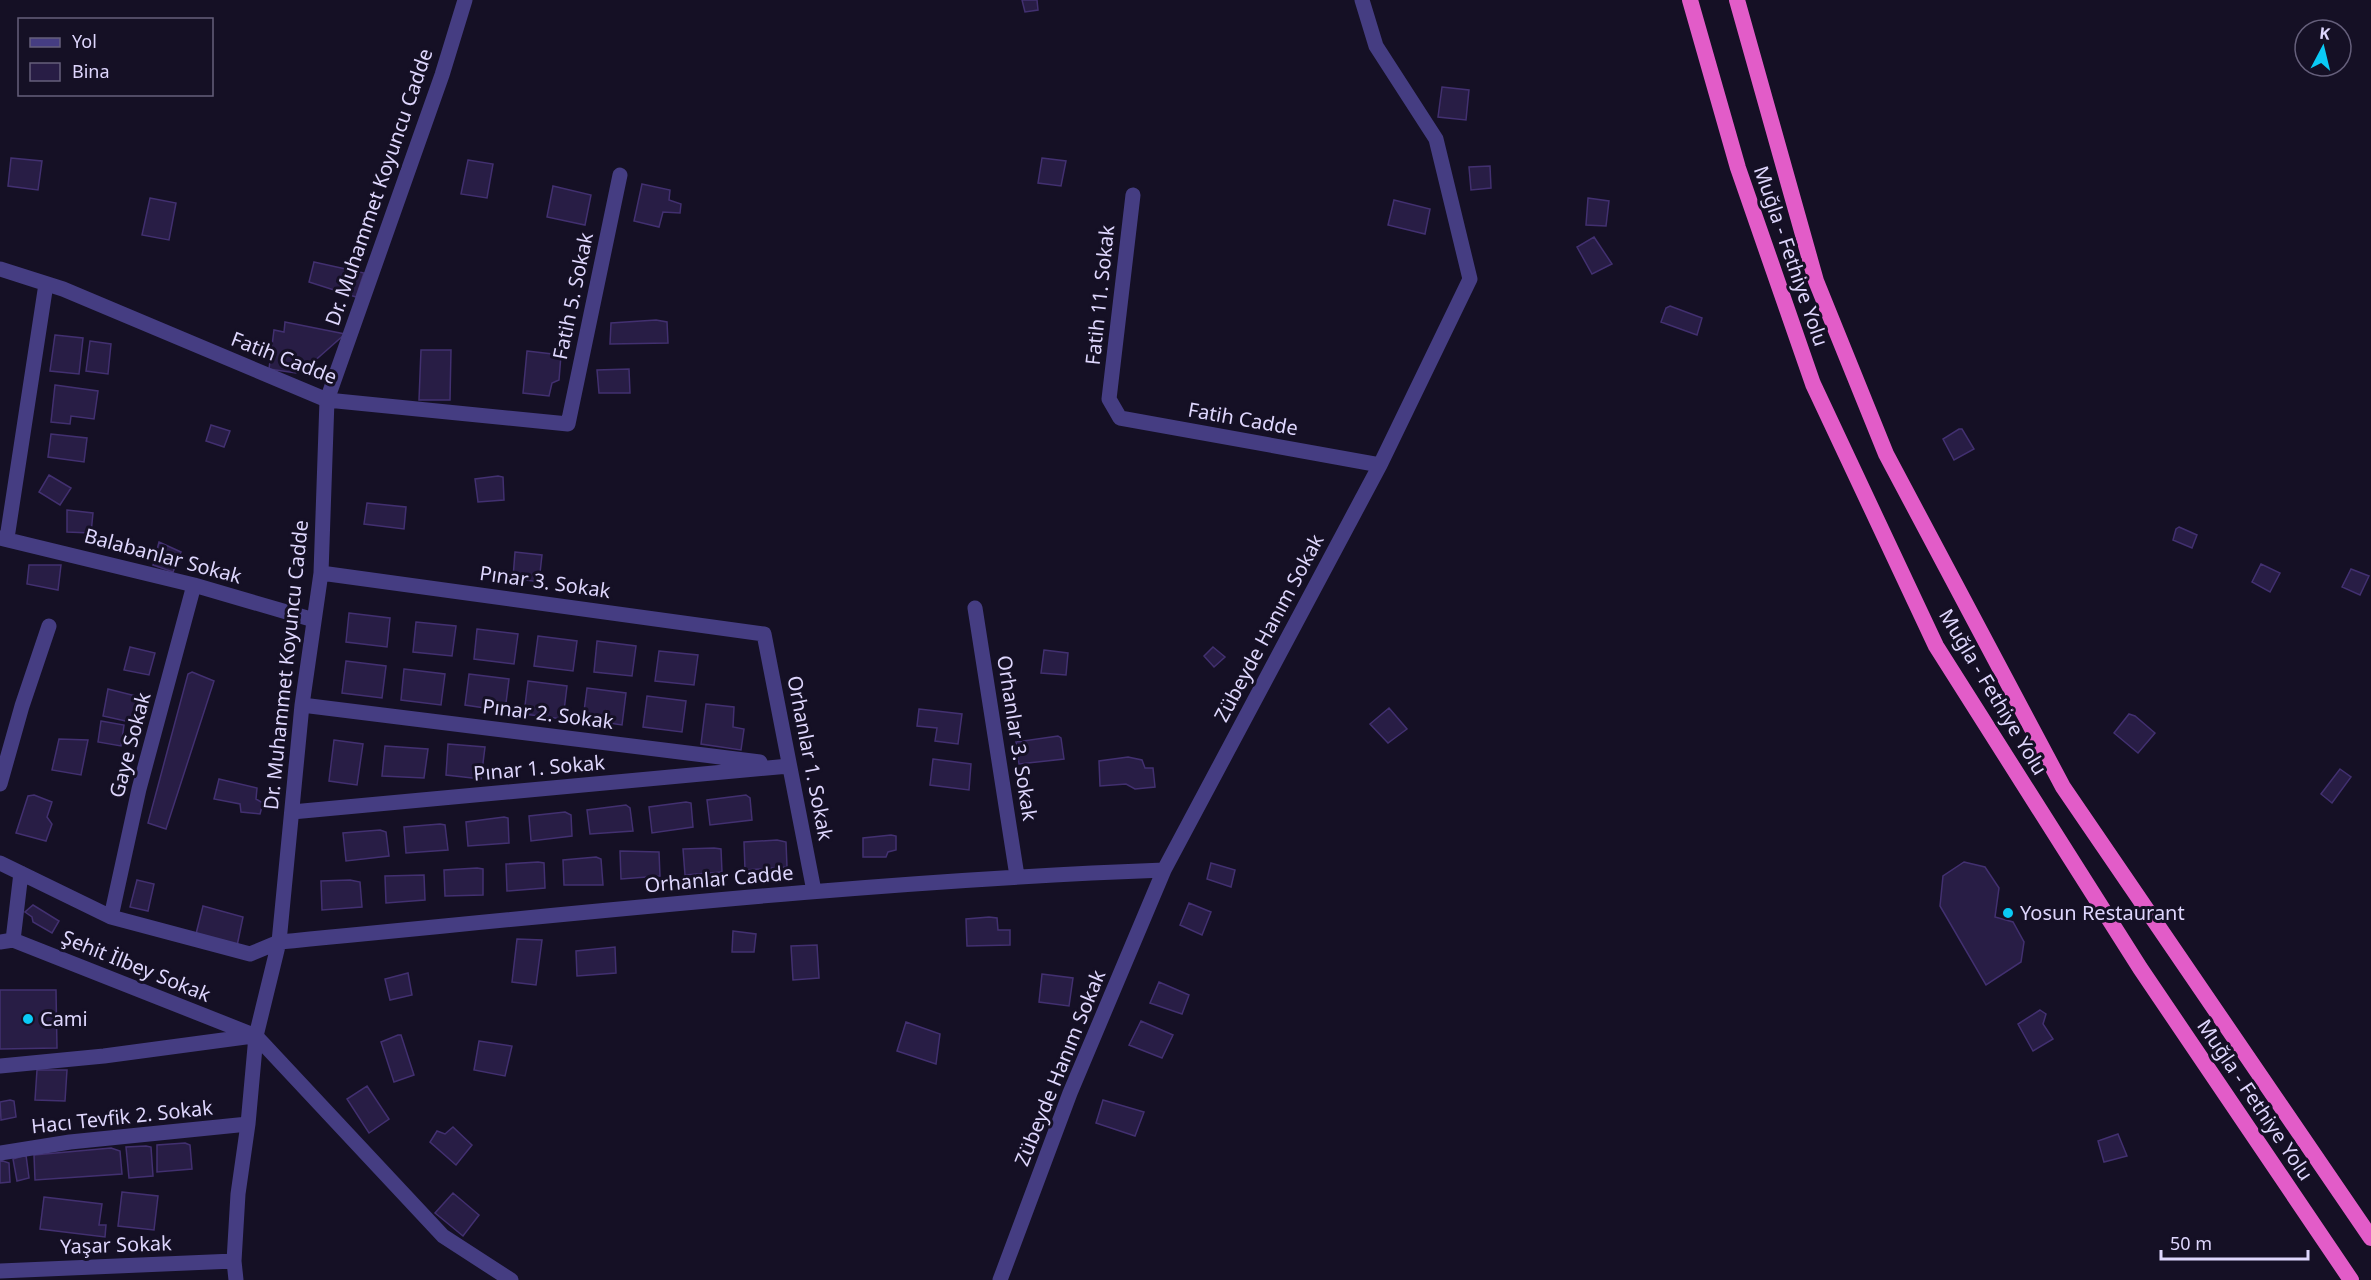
<svg xmlns="http://www.w3.org/2000/svg" width="2371" height="1280" font-family="'Noto Sans',sans-serif">
<style>
.building{fill:#281d45;stroke:#423070;stroke-width:1.5}
.lines{fill:none;stroke-linecap:round;stroke-linejoin:round}
.minor{stroke:#453d82;stroke-width:15}
.trunk{stroke:#e25cc8;stroke-width:16}
.poi-dot{fill:#0acaf5;stroke:#151025;stroke-width:2}
.labels{text-anchor:middle;stroke-width:6;stroke-linejoin:round;paint-order:stroke}
.street-label{font-size:20px;fill:#ded6fd;stroke:#151025}
.poi-label{font-size:20px;fill:#ded6fd;stroke:#151025;text-anchor:start}
</style>
<rect width="100%" height="100%" fill="#151025"/>
<path class="building" d="M1022 0H1037L1038 10 1025 12Z
M1442 87 1469 90 1466 120 1438 117Z
M11 158 42 161 38 190 8 186Z
M1042 158 1066 161 1061 186 1038 183Z
M468 160 493 164 487 198 461 194Z
M1490 166 1491 188 1471 190 1469 167Z
M642 184 670 190 669 200 681 204 680 213 663 212 659 227 634 221Z
M553 186 591 195 585 225 547 217Z
M150 198 176 203 169 240 142 235Z
M1588 198 1609 201 1606 226 1586 225Z
M1394 200 1430 209 1425 234 1388 225Z
M1594 237 1612 264 1592 274 1577 247Z
M314 262 364 273 356 297 309 282Z
M1670 306 1702 318 1697 335 1661 322 1666 308Z
M656 320 667 322 668 343 610 344 611 323Z
M285 322 345 334 311 364H298L296 373 269 369 274 330 284 332Z
M55 335 83 338 79 374 50 371Z
M90 341 111 344 108 374 86 371Z
M421 350H451L450 400H419Z
M527 351 561 355 559 380 552 383 549 396 523 393Z
M629 369 630 393H599L597 370Z
M55 385 98 391 94 419 71 416 70 424 51 422Z
M211 425 230 431 224 447 206 441Z
M1959 429H1962L1974 449 1954 460 1943 439Z
M51 434 87 438 84 462 48 457Z
M49 475 71 488 60 505 39 492Z
M498 476 503 477 504 500 478 502 475 479Z
M367 503 406 507 404 529 364 524Z
M67 510 93 513 91 533 67 532Z
M2179 527 2197 535 2192 548 2173 540 2176 529Z
M159 542 181 552 173 572 153 565Z
M515 552 542 555 539 582 513 578Z
M2261 564 2280 573 2270 592 2252 582Z
M29 565H61L58 590 27 584Z
M2351 569 2369 576 2360 595 2342 587Z
M349 613 390 618 387 647 346 642Z
M416 622 456 626 452 656 413 652Z
M477 629 518 634 514 664 474 659Z
M538 636 577 641 573 671 534 666Z
M597 641 636 646 632 676 594 672Z
M130 647 155 653 149 675 124 670Z
M1213 647 1225 657 1214 667 1204 656Z
M1044 650 1068 653 1066 675 1041 673Z
M659 651 698 655 694 685 655 681Z
M346 661 386 666 382 698 342 693Z
M404 669 445 674 441 705 401 700Z
M192 672 214 681 166 829 148 823 188 674Z
M469 674 509 679 505 711 465 705Z
M528 681 567 686 563 719 524 714Z
M587 688 626 693 622 725 583 719Z
M108 689 140 697 135 723 103 716Z
M647 696 686 701 682 732 643 727Z
M706 704 734 707 733 727 744 729 741 750 701 744Z
M1389 708 1407 729 1388 743 1370 724Z
M919 709 962 714 958 744 935 741 937 728 917 726Z
M2129 714 2135 716 2155 733 2138 753 2114 733Z
M101 721 124 725 121 746 98 742Z
M1058 736 1061 738 1064 759 1019 764 1016 742Z
M59 739 88 740 81 775 52 770Z
M334 740 363 744 357 785 329 781Z
M448 744 485 747 481 779 446 775Z
M385 746 428 749 424 778 382 776Z
M1128 757 1142 760 1145 768H1153L1155 787 1135 789 1126 784 1100 786 1099 761Z
M933 759 971 764 969 790 930 785Z
M2340 769 2351 777 2332 803 2321 794Z
M219 779 257 788 256 799 263 803 260 814 241 812 240 804 214 799Z
M34 795 52 802 47 817 52 824 46 841 16 833 28 796Z
M746 795 750 798 752 820 710 825 707 800Z
M686 802 691 803 693 827 652 833 649 807Z
M626 805 630 808 633 831 590 834 587 810Z
M565 812 571 815 572 836 531 841 529 816Z
M504 817 508 818 509 843 468 846 466 822Z
M440 824 445 825 448 850 406 853 404 827Z
M380 830 386 832 389 856 346 861 343 833Z
M891 835 896 836V850L888 852 886 857H863V838Z
M777 840 786 842 787 867 745 870 744 842Z
M714 848 721 849 722 872 685 875 683 849Z
M620 851 659 852 660 876 621 879Z
M596 857 601 859 603 885H564L563 860Z
M538 862 544 863 545 888 507 891 506 864Z
M1964 862 1985 867 1999 888 1995 917 2013 922 2024 942 2021 962 1986 985 1940 906 1943 876Z
M1211 863 1235 870 1231 887 1207 879Z
M477 868 483 869V895L445 896 444 870Z
M424 875 425 900 386 903 385 876Z
M137 880 154 884 148 911 130 907Z
M350 880 360 882 362 907 322 910 321 881Z
M1189 903 1211 912 1202 935 1180 925Z
M33 905 59 921 52 933 33 922 32 917 25 912Z
M203 906 243 917 237 946 196 934Z
M989 917 997 918 998 930H1010V945L967 946 966 919Z
M733 931 756 934 754 952H732Z
M517 939 542 940 536 985 512 982Z
M817 945 819 978 793 980 791 946Z
M615 947 616 973 577 976 576 951Z
M408 973 412 995 390 1000 385 979Z
M1042 974 1073 978 1069 1006 1039 1002Z
M1159 982 1189 995 1182 1014 1150 1003Z
M0 990H56L57 1048 0 1049Z
M2040 1010 2046 1014 2043 1024 2053 1039 2033 1051 2018 1024Z
M1141 1021 1173 1035 1162 1058 1129 1045Z
M906 1022 940 1034 936 1064 897 1051Z
M398 1035H401L414 1075 394 1082 381 1042Z
M479 1041 512 1046 505 1076 474 1070Z
M37 1070H67L65 1101 35 1100Z
M367 1086 389 1119 369 1133 347 1099Z
M10 1100 14 1101 16 1117 1 1120 0 1102Z
M1103 1100 1144 1112 1135 1136 1096 1123Z
M453 1127 472 1145 456 1165 430 1142 437 1131 445 1134Z
M2118 1134 2127 1156 2104 1162 2098 1141Z
M185 1143 190 1145 192 1169 157 1172V1145Z
M146 1146 151 1147 153 1176 129 1178 126 1147Z
M111 1148 120 1151 122 1174 35 1180 34 1155Z
M26 1155 29 1178 17 1181 13 1159Z
M0 1160 9 1163 10 1182 0 1183Z
M122 1192 158 1196 154 1230 118 1226Z
M453 1193 479 1215 463 1236 435 1213Z
M44 1197 102 1204 99 1225H106L105 1237 40 1229Z"/>
<g class="lines">
<path class="minor" d="M1133 195 1109 399 1120 418 1380 465
M0 269 63 289 327 400 568 424 620 175
M0 538 194 585 314 620
M7 538 46 284
M321 573 764 634 814 891
M975 608 1017 876
M302 705 760 762
M0 784 22 706 49 626
M292 812 789 766
M0 863 111 917 250 954 279 942C574 914 868 881 1164 870
M111 917 139 789 194 585
M13 940 21 873
M0 942 13 940 256 1036 443 1236 511 1280
M0 1066 104 1056 253 1036
M0 1153 70 1142 248 1124
M0 1271 234 1261
M236 1280 234 1261 238 1194 248 1124 256 1036 279 942 302 705 321 573 327 400 442 75 465 0
M1000 1280 1070 1093 1164 870 1380 465 1470 279 1436 139 1376 46 1362 0"/>
<path class="trunk" d="M1690 0 1738 168 1813 384 1936 646 2140 968 2351 1280
M1737 0 1816 281 1886 454 2063 787 2371 1238"/>
</g>
<g class="poi-dot">
<circle cx="2008" cy="913" r="6"/>
<circle cx="28" cy="1019" r="6"/>
</g>
<g class="labels">
<g class="street-label">
<text transform="translate(379 187) rotate(-71)" y="7">Dr. Muhammet Koyuncu Cadde</text>
<text transform="translate(1791 256) rotate(71)" y="7">Muğla - Fethiye Yolu</text>
<text transform="translate(1100 295) rotate(-84)" y="7">Fatih 11. Sokak</text>
<text transform="translate(573 296) rotate(-78)" y="7">Fatih 5. Sokak</text>
<text transform="translate(284 358) rotate(21)" y="7">Fatih Cadde</text>
<text transform="translate(1243 419) rotate(10)" y="7">Fatih Cadde</text>
<text transform="translate(163 556) rotate(15)" y="7">Balabanlar Sokak</text>
<text transform="translate(545 582) rotate(8)" y="7">Pınar 3. Sokak</text>
<text transform="translate(1269 628) rotate(-62)" y="7">Zübeyde Hanım Sokak</text>
<text transform="translate(286 665) rotate(-84)" y="7">Dr. Muhammet Koyuncu Cadde</text>
<text transform="translate(1993 692) rotate(59)" y="7">Muğla - Fethiye Yolu</text>
<text transform="translate(548 714) rotate(7)" y="7">Pınar 2. Sokak</text>
<text transform="translate(1017 738) rotate(81)" y="7">Orhanlar 3. Sokak</text>
<text transform="translate(130 745) rotate(-75)" y="7">Gaye Sokak</text>
<text transform="translate(810 758) rotate(79)" y="7">Orhanlar 1. Sokak</text>
<text transform="translate(539 768) rotate(-5)" y="7">Pınar 1. Sokak</text>
<text transform="translate(719 879) rotate(-5)" y="7">Orhanlar Cadde</text>
<text transform="translate(136 966) rotate(22)" y="7">Şehit İlbey Sokak</text>
<text transform="translate(1060 1068) rotate(-68)" y="7">Zübeyde Hanım Sokak</text>
<text transform="translate(2255 1100) rotate(56)" y="7">Muğla - Fethiye Yolu</text>
<text transform="translate(122 1117) rotate(-6)" y="7">Hacı Tevfik 2. Sokak</text>
<text transform="translate(116 1245) rotate(-2)" y="7">Yaşar Sokak</text>
</g>
<g class="poi-label">
<text x="2020" y="920">Yosun Restaurant</text>
<text x="40" y="1026">Cami</text>
</g>
</g>
<rect x="18" y="18" width="195" height="78" fill="#151025" stroke="#655f7b" stroke-width="1.5"/>
<rect x="30" y="38" width="30" height="9" fill="#453d82" stroke="#655f7b" stroke-width="1.5"/>
<text x="72" y="48" font-size="18" fill="#ded6fd">Yol</text>
<rect x="30" y="63" width="30" height="18" fill="#281d45" stroke="#655f7b" stroke-width="1.5"/>
<text x="72" y="78" font-size="18" fill="#ded6fd">Bina</text>
<g transform="translate(2323 48) rotate(7)"><circle r="28" fill="#151025" stroke="#655f7b" stroke-width="1.5"/>
<path d="M0-4.5L10 22L0 15L-10 22Z" fill="#0acaf5"/>
<text y="-9" font-size="16" font-weight="bold" text-anchor="middle" fill="#ded6fd">K</text>
</g>
<path d="M2161 1250v9h147v-9" fill="none" stroke="#ded6fd" stroke-width="3"/>
<text x="2170" y="1250" font-size="18" fill="#ded6fd" stroke="#151025" stroke-width="4.5" paint-order="stroke">50 m</text>
</svg>
